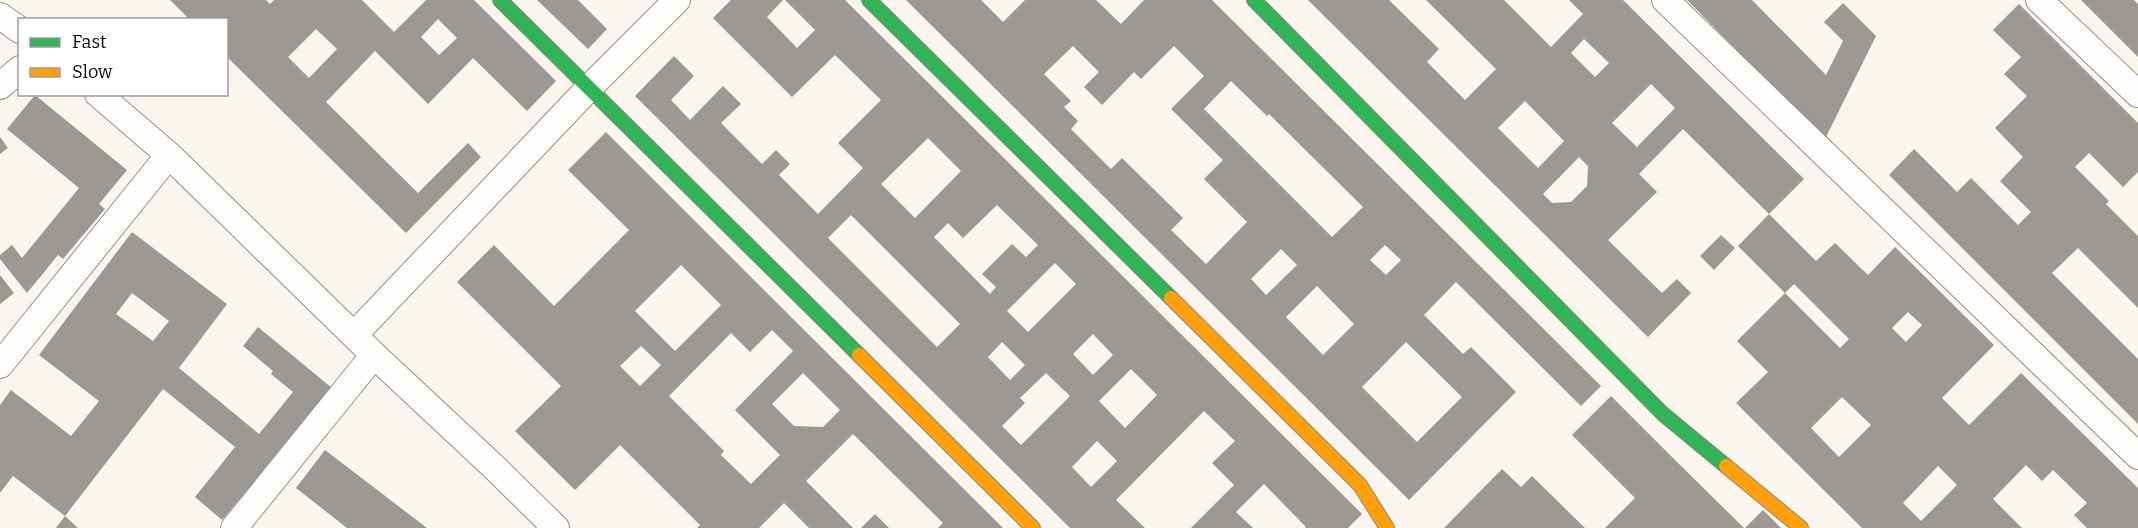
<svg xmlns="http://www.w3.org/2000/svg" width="2138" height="528" font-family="Bitter,serif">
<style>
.building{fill:#9c9893;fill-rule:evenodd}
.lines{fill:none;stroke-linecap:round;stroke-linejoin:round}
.street-casing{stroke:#92908c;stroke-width:28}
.fast-casing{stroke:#898783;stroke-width:16}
.slow-casing{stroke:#898783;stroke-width:16}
.street{stroke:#fefefc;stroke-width:26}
.fast{stroke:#30b455;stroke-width:14}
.slow{stroke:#ff9f0a;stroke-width:14}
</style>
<rect width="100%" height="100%" fill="#faf6ed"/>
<path class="building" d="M170 0H266L270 4 274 0H362L394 32 426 0H474L556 81 527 111 473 58 428 104 375 51 326 102 418 193 468 143 481 157 406 233 226 56V20H190ZM438 19 457 38 439 55 421 37ZM316 29 337 49 309 78 288 57Z
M537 0H578L607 29 588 49Z
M731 0H783L767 17 797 48 815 30 785 0H845L1362 514 1348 528H1305L1306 527 1264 484 1236 512 1253 528H1191L1234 485 1212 463 1235 441 1204 411 1116 500 1145 528H1070L635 96 674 56 694 76 671 100 690 120 723 86 741 104 721 123 762 164 776 150 790 164 779 175 818 214 863 168 838 143 881 100 835 55 792 97 713 18ZM928 138 961 171 915 218 881 184ZM997 205 1038 245 1026 257 1012 244 982 274 996 287 990 294 934 237 948 223 963 238ZM851 215 960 324 937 347 828 238ZM1055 263 1076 284 1028 332 1007 311ZM1093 334 1113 355 1093 375 1073 354ZM1002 342 1025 365 1010 380 988 357ZM1131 369 1157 395 1125 428 1099 401ZM1046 373 1070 396 1021 445 1002 426 1025 403 1020 398ZM1097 441 1117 461 1091 487 1072 467Z
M906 0H981L1003 22 1025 0H1096L1121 24 1144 0H1212L1601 386 1581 406 1456 282 1424 315 1463 354 1471 347 1516 392 1409 500ZM1073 46 1099 72 1084 87 1102 105 1134 72 1141 79 1174 46 1204 76 1171 109 1223 160 1204 179 1247 222 1206 264 1171 230 1183 218 1122 158 1111 169 1071 129 1078 121 1064 107 1071 101 1044 74ZM1231 81 1267 116 1269 114 1363 207 1332 237 1204 109ZM1385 245 1401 260 1386 275 1370 260ZM1281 249 1297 265 1266 295 1251 279ZM1317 286 1354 324 1323 355 1286 317ZM1406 342 1462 397 1417 442 1362 387Z
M1308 0H1389L1439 49 1427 62 1465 100 1496 69 1426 0H1504L1551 47 1583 14 1569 0H1623L1804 179 1769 214 1683 129 1639 174 1657 192 1608 240 1662 293 1677 279 1691 293 1648 337ZM1584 39 1609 63 1595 77 1571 53ZM1651 84 1675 108 1637 147 1612 123ZM1525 101 1564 141 1538 168 1498 128ZM1579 157 1588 166 1587 186 1571 202 1552 203 1543 194Z
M1687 0H1752L1826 75 1843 41 1824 22 1843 3 1876 36 1825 139Z
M2081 0H2134L2138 4V57Z
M2019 4 2138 123V172L2123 187 2089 153 2075 167 2109 201 2106 204 2138 236V308L2078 248 2052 273 2138 359V424L1889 175 1914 149 1957 192 1971 178 2018 225 2031 212 2000 181 2023 157 1995 128 2027 96 2004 74 2021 57 1993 30Z
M35 95 127 170 99 204 105 209 63 259 58 255 27 293 0 259V255L12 245 22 258 79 188 7 129Z
M606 132 769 295 1003 528H938L943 523 853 434 806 481 853 528H809L784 503 759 528H697L700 525 620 445 575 490 515 431 561 386 457 282 494 245 554 306 629 230 568 170ZM681 265 721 305 675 351 635 311ZM772 330 793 351 735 410 780 455 751 484 721 455 724 451 669 396 731 333 750 352ZM641 346 661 365 640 386 620 366ZM803 373 840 410 823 427 794 426 772 404Z
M0 137 8 148 0 154Z
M1769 214 1816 261 1835 243 1868 275 1895 247 1994 345 1942 398 1969 425 2021 373 2138 488V528H2087L2074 515 2087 503 2053 470 2042 481 2026 465 1993 499 2022 528H1862L1736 403 1768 372 1737 341 1785 293 1840 348 1849 339 1794 284 1785 293 1738 246ZM1908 312 1922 325 1906 342 1892 328ZM1842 397 1871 425 1839 457 1811 428ZM1938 466 1957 485 1921 521 1903 503Z
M132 232 227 304 179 368 259 434 293 392 271 374 273 371 243 346 258 327 332 388 222 520 195 497 235 447 163 389 65 516 78 528H56L65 516 13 476 0 493V405L11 390 71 436 99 401 39 355ZM132 293 169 321 153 341 116 314Z
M1721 235 1735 248 1714 270 1700 256Z
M0 275 14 293 0 304Z
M1611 396 1674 459 1744 528H1605L1635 498 1572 435Z
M325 450 427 528H347L296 488Z
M1502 469 1521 487 1532 476 1585 528H1444Z
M1763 510 1781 528H1745Z
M875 514 889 528H861Z"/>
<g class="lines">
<defs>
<path id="street" d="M1665 0 2138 456
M2039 0 2138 94
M0 16 20 30
M0 86 20 69
M98 94 169 155 374 355 495 468 556 528
M354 335 588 89 677 0
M0 365 169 155
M234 528 374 355"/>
<path id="fast" d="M500 0 859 355
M869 0 1171 298
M1254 0 1663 414 1726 466"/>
<path id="slow" d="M1171 298 1360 485 1387 528
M859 355 1033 528
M1726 466 1801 528"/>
</defs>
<use href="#street" class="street-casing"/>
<use href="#fast" class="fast-casing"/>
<use href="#slow" class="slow-casing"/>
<use href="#street" class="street"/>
<use href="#fast" class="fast"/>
<use href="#slow" class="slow"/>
</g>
<rect x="18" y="18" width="210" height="78" fill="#ffffff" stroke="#9d9d9d" stroke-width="1.5"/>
<rect x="30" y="38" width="30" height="9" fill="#30b455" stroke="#9d9d9d" stroke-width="1.5"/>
<text x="72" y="48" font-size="18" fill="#0a0a0a">Fast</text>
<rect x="30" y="68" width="30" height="9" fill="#ff9f0a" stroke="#9d9d9d" stroke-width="1.5"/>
<text x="72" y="78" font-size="18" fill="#0a0a0a">Slow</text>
</svg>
